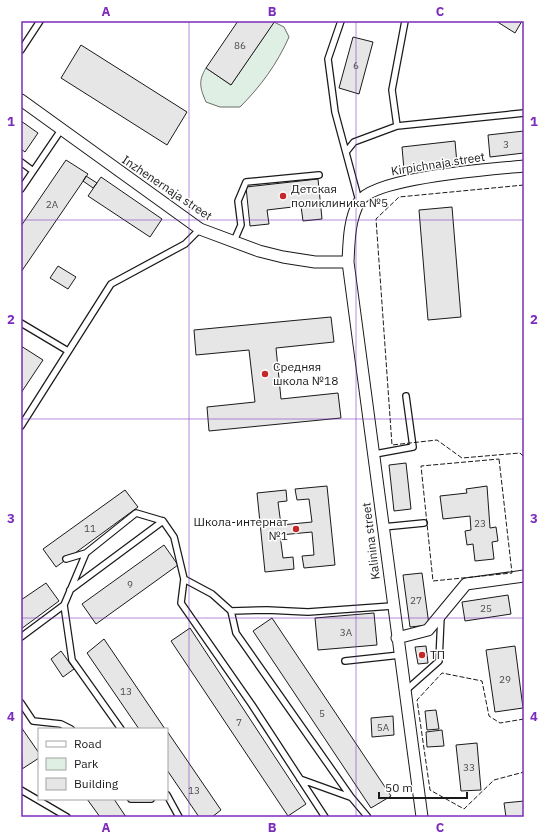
<svg xmlns="http://www.w3.org/2000/svg" width="545" height="838" font-family="'IBM Plex Sans',sans-serif">
<style>
.green{fill:#e0efe3;stroke:#6a6a6a}
.building{fill:#e6e6e6;stroke:#1a1a1a}
.lines{fill:none;stroke-linecap:round;stroke-linejoin:round}
.lane-casing{stroke:#1a1a1a;stroke-width:8}
.street-casing{stroke:#1a1a1a;stroke-width:13}
.lane{stroke:#fff;stroke-width:5.5}
.street{stroke:#fff;stroke-width:11}
.fence{stroke:#1a1a1a;stroke-width:1;stroke-dasharray:5 2;stroke-linecap:butt}
.grid{fill:none;stroke:#7b2cbf;stroke-width:1;stroke-opacity:0.55}
.poi-dot{fill:#c62828;stroke:#fff;stroke-width:1.5}
.labels{text-anchor:middle;stroke-width:3;stroke-linejoin:round;paint-order:stroke}
.number-label{font-size:10px;fill:#4d4d4d}
.street-label{font-size:12px;fill:#1a1a1a;stroke:#fff}
.poi-label{font-size:12px;fill:#1a1a1a;stroke:#fff;text-anchor:start}
.neatline{fill:none;stroke:#7b2cbf;stroke-width:1.5}
.grid-label{font-size:13px;text-anchor:middle;font-weight:bold;fill:#7b2cbf}
</style>
<rect width="100%" height="100%" fill="#fff"/>
<path class="green" d="M274 22 284 27 289 37C277 64 261 86 240 107H220L206 102C200 88 198 81 206 68L231 85Z"/>
<path class="building" d="M238 21H275L231 85 206 68Z
M496 21H522L515 33Z
M353 37 373 42 359 94 339 88Z
M81 45 187 112 167 145 61 78Z
M21 121 38 133 25 152 21 149Z
M524 131V153L490 157 488 135Z
M455 141 457 164 404 170 402 147Z
M66 160 88 174 21 272V226Z
M86 176 97 183 93 188 83 181Z
M101 177 162 219 150 237 88 196Z
M318 179 322 219 303 221 301 206 267 210 269 224 250 226 246 187Z
M452 207 461 317 428 320 419 210Z
M58 266 76 277 68 289 50 278Z
M331 317 334 342 276 348 281 399 338 393 341 418 209 431 207 407 255 402 249 350 196 355 194 330Z
M21 346 43 360 21 393Z
M406 463 411 509 394 511 389 465Z
M327 486 335 565 304 568 302 556 314 555 312 532 280 535 283 558 293 557 294 569 265 572 257 493 286 490 287 501 278 502 281 525 312 522 309 499 297 500 295 489Z
M487 486 490 528 496 527 498 541 492 542 494 559 475 561 473 544 467 545 465 531 471 530 470 516 443 519 440 496 467 493 466 489Z
M125 490 138 507 56 567 43 549Z
M164 545 178 565 96 624 82 604Z
M422 573 429 625 410 627 403 575Z
M46 583 59 601 21 629V600Z
M508 595 511 614 465 621 462 602Z
M374 613 377 645 318 650 315 618Z
M272 618 391 796 371 808 253 631Z
M190 628 306 804 288 816 171 641Z
M104 639 165 729H139L87 653Z
M426 646 428 663 418 664 415 647Z
M515 646 523 708 495 712 486 650Z
M61 651 74 669 63 677 51 659Z
M436 710 439 729 427 730 425 711Z
M393 716 394 735 372 737 371 718Z
M21 727 39 753V758L22 769Z
M442 730 444 746 427 747 426 732Z
M167 731 221 810 212 817H199L167 770Z
M477 743 481 790 461 791 456 745Z
M87 799H114L126 817H100Z
M524 801V817H506L504 803Z"/>
<g class="lines">
<defs>
<path id="lane" d="M341 21 328 59 335 112 359 201
M21 50 40 21
M397 126 392 90 405 21
M346 152 354 142 397 126 524 113
M21 162 33 171
M21 189 61 130
M234 241 241 225 238 201 246 182 319 175
M21 323 68 351
M21 426 111 284 185 244 200 229
M375 454 413 447 406 396
M383 527 424 523
M66 559 86 553
M184 579 212 594 231 611 267 610 308 612 392 606
M70 590 163 521
M231 611 236 633 351 797 367 816
M21 637 64 605
M345 661 400 655
M404 692 439 661 441 616
M21 703 33 721 61 724 71 729
M121 729 72 660 64 605 86 553 136 513 163 521 174 537 184 579 181 603 252 705 325 817
M300 779 350 797
M21 790 67 817
M167 795 179 817
M131 799H151"/>
<path id="street" d="M21 100 200 229 259 251 283 257 315 262H348C349 242 349 220 359 202 373 177 494 169 524 166
M348 262C374 447 396 632 422 817
M397 638 428 630 466 584 524 576"/>
</defs>
<use href="#lane" class="lane-casing"/>
<use href="#street" class="street-casing"/>
<use href="#lane" class="lane"/>
<use href="#street" class="street"/>
<path class="fence" d="M524 185 399 197 376 219 392 445 437 440 462 458 520 453 524 457
M499 459 512 573 433 581 421 466Z
M524 719 500 723 489 716 482 681 442 673 417 700 430 790 464 809 494 780 524 772"/>
</g>
<path class="grid" d="M189 21V817M356 21V817M21 220H524M21 419H524M21 618H524"/>
<g class="poi-dot">
<circle cx="283" cy="196" r="4"/>
<circle cx="265" cy="374" r="4"/>
<circle cx="296" cy="529" r="4"/>
<circle cx="422" cy="655" r="4"/>
</g>
<g class="labels">
<g class="number-label">
<text x="240" y="49">86</text>
<text x="356" y="69">6</text>
<text x="506" y="148">3</text>
<text x="52" y="208">2А</text>
<text x="480" y="527">23</text>
<text x="90" y="532">11</text>
<text x="130" y="588">9</text>
<text x="416" y="604">27</text>
<text x="486" y="612">25</text>
<text x="346" y="636">3А</text>
<text x="505" y="683">29</text>
<text x="126" y="695">13</text>
<text x="322" y="717">5</text>
<text x="239" y="726">7</text>
<text x="383" y="731">5А</text>
<text x="469" y="771">33</text>
<text x="194" y="794">13</text>
</g>
<g class="street-label">
<text transform="translate(438 164) rotate(-9)" y="4">Kirpichnaja street</text>
<text transform="translate(167 188) rotate(34)" y="4">Inzhenernaja street</text>
<text transform="translate(371 541) rotate(-97)" y="4">Kalinina street</text>
</g>
<g class="poi-label">
<text x="291" y="193">Детская<tspan x="291" dy="14">поликлиника №5</tspan></text>
<text x="273" y="371">Средняя<tspan x="273" dy="14">школа №18</tspan></text>
<text x="288" y="526" text-anchor="end">Школа-интернат<tspan x="288" dy="14">№1</tspan></text>
<text x="430" y="659">ТП</text>
</g>
</g>
<rect width="545" height="838" fill="none" stroke="#ffffff" stroke-width="44"/>
<rect x="38" y="728" width="130" height="72" fill="#ffffff" stroke="#a3a3a3"/>
<rect x="46" y="741" width="20" height="6" fill="#ffffff" stroke="#a3a3a3"/>
<text x="74" y="748" font-size="12" fill="#1a1a1a">Road</text>
<rect x="46" y="758" width="20" height="12" fill="#e0efe3" stroke="#a3a3a3"/>
<text x="74" y="768" font-size="12" fill="#1a1a1a">Park</text>
<rect x="46" y="778" width="20" height="12" fill="#e6e6e6" stroke="#a3a3a3"/>
<text x="74" y="788" font-size="12" fill="#1a1a1a">Building</text>
<path d="M379 792v6h88v-6" fill="none" stroke="#1a1a1a" stroke-width="2"/>
<text x="385" y="792" font-size="12" fill="#1a1a1a" stroke="#ffffff" stroke-width="3" paint-order="stroke">50 m</text>
<rect x="22" y="22" width="501" height="794" class="neatline"/>
<g class="grid-label">
<text x="106" y="16">A</text>
<text x="272" y="16">B</text>
<text x="440" y="16">C</text>
<text x="11" y="126">1</text>
<text x="534" y="126">1</text>
<text x="11" y="324">2</text>
<text x="534" y="324">2</text>
<text x="11" y="523">3</text>
<text x="534" y="523">3</text>
<text x="11" y="721">4</text>
<text x="534" y="721">4</text>
<text x="106" y="832">A</text>
<text x="272" y="832">B</text>
<text x="440" y="832">C</text>
</g>
</svg>
